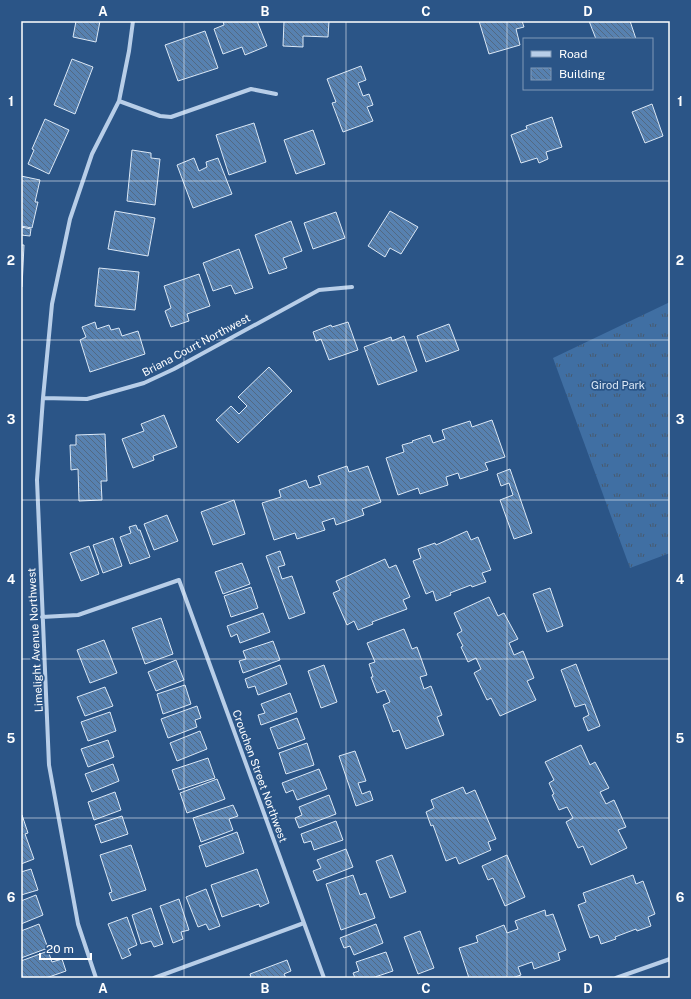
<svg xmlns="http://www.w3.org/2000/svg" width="691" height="999" font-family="'Public Sans',sans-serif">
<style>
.grass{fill:url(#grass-tufts)}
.building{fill:url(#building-back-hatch);stroke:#dbe8f6}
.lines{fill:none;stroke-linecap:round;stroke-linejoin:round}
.minor{stroke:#b8cee8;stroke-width:4}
.grid{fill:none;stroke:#fff;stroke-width:1;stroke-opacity:0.55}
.labels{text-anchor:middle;stroke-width:3.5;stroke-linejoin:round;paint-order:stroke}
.street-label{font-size:11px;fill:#fff;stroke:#2b5587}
.park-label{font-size:11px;fill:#dbe8f6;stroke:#2b5587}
.neatline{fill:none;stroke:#fff;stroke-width:1.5}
.grid-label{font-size:13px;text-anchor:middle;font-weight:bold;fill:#fff}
</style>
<defs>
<pattern id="grass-tufts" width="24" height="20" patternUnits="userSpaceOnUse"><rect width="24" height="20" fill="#406fa3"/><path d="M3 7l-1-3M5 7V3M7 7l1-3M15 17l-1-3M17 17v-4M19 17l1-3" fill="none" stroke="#475a6f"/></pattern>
<pattern id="building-back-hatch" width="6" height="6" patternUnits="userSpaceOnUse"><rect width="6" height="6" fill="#5781b0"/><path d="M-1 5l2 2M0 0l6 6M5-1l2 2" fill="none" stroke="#526983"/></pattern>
</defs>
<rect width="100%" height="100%" fill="#2b5587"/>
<path class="grass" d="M670 302V553L630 568 553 358Z"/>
<path class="building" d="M76 21H100L96 42 73 37Z
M223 21H257L267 46 245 55 242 47 223 54 214 29 224 25Z
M284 21H329L328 37 303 36V47L283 46Z
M479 21H522L524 27 516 29 520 45 489 54Z
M589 21H630L636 39H596Z
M205 31 218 68 178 81 165 45Z
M72 59 93 67 75 114 54 105Z
M361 66 366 80 358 83 363 96 369 94 373 105 367 107 373 121 343 132 332 103 336 102 327 79Z
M652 104 663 136 645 143 632 112Z
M552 117 562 147 546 152 548 159 539 163 537 158 521 163 511 135 527 129 526 126Z
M45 119 69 130 49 174 28 164 34 150 32 149Z
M254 123 266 162 229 175 216 135Z
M313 130 325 164 296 174 284 140Z
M132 150 151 153V158L160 159 155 205 127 201Z
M194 158 199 171 207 167 206 162 218 158 232 194 193 208 177 165Z
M21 176 40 180 35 202H38L32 228 21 226Z
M115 211 155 218 148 256 108 249Z
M390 211 418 227 401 254 390 248 385 257 368 246Z
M336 212 345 238 313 249 304 223Z
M291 221 302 251 283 258 287 268 269 274 255 235Z
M21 227 31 229 30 236 21 235Z
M21 245H24L22 287H21Z
M239 249 253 288 235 294 231 285 213 291 203 263Z
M99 268 139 272 135 310 95 306Z
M199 274 210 306 187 314 189 321 171 327 165 311 171 308 164 286Z
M95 322 97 329 109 325 111 330 119 328 122 336 138 331 145 354 90 372 80 340 86 337 82 327Z
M348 322 358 350 329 360 321 339 316 341 313 332 331 325 332 327Z
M449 324 459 350 426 362 417 336Z
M404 336 417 371 378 385 364 347 391 337 392 341Z
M269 367 292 391 238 443 216 420 231 406 239 414 247 406 238 397Z
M164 415 177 447 153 456 154 460 133 468 122 439 144 431 141 424Z
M492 420 505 457 485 463 488 470 460 479 458 473 446 477 448 485 420 494 418 488 398 495 386 458 404 452 402 445 413 442 412 441 430 435 433 443 445 439 442 430 470 421 472 427Z
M105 434 107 481H101L102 500 79 501 78 469 71 470 70 445H76V435Z
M347 466 349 472 368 466 381 502 362 509 364 515 336 525 334 518 322 522 325 530 297 539 295 533 274 540 262 503 281 497 279 490 306 480 309 488 321 484 318 476Z
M510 469 532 533 514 539 500 500 513 495 509 483 501 486 497 474Z
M234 500 245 534 213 545 201 512Z
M167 515 178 541 154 550 144 524Z
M136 525 138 530H140L150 557 130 564 120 537 131 533 129 527Z
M467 531 471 540 478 537 491 570 482 573 486 582 472 587 471 585 450 593 451 595 436 601 433 591 426 594 413 561 421 558 418 549 435 543 436 545Z
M113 538 122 566 103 573 93 545Z
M89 546 99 574 81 581 70 553Z
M280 551 285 565 278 567 282 579 292 576 305 613 289 619 266 556Z
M385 559 389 568 396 565 410 597 403 600 407 609 372 622 373 624 358 630 354 621 347 625 333 593 340 590 336 581Z
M242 563 250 584 223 594 215 572Z
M251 587 258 608 231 617 224 596Z
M550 588 563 626 547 632 533 594Z
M489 597 498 616 504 613 518 639 509 643 514 655 523 651 534 678 527 681 536 700 500 716 491 698 487 700 474 673 481 669 476 658 468 662 461 647 463 646 457 634 462 631 454 613Z
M263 613 270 632 240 643 237 634 231 637 227 626Z
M161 618 173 654 145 664 132 628Z
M404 629 412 649 417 647 427 675 420 677 424 689 431 686 442 715 437 717 444 735 406 749 399 730 393 732 383 705 390 702 385 690 377 693 371 677H373L369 664 375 662 367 643Z
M104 640 117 673 90 683 77 650Z
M273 641 280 660 243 673 239 661 246 659 243 651Z
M176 660 184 680 156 691 148 672Z
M576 664 600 726 588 731 583 718 589 715 585 704 575 707 561 670Z
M280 665 287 684 258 695 255 686 248 688 245 679Z
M324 665 337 702 321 708 308 671Z
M185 685 191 704 163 714 157 694Z
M105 687 113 706 85 716 77 697Z
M290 693 297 712 261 725 258 715 265 713 261 704Z
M197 706 201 718 195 720 197 727 168 738 161 719Z
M110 712 116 731 88 741 81 722Z
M297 718 305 739 278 749 270 728Z
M200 731 207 749 177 761 170 743Z
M108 740 114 757 88 767 81 749Z
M307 743 314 765 286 774 279 753Z
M581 745 590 765 595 762 609 788 600 792 606 804 614 800 626 827 618 830 627 848 591 865 583 846 578 848 566 822 573 818 567 807 559 810 552 795 554 794 549 783 554 780 545 762Z
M355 751 366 781 358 783 362 794 370 791 373 800 356 806 339 756Z
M208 758 215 778 179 790 172 770Z
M113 764 119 781 92 792 85 774Z
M319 769 327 789 297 800 293 790 286 793 282 783Z
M217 779 225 799 187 813 180 793Z
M463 787 466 794 475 790 496 839 488 842 491 850 459 864 456 857 446 861 433 825 431 826 426 812 434 808 431 800Z
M115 792 121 810 94 820 88 802Z
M329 795 336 814 299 828 295 818 302 815 299 807Z
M233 805 238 816 229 819 233 830 201 842 193 818Z
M22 815 28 833 25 834 34 859 21 864Z
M122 816 128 834 101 843 95 825Z
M336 821 343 840 314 850 311 841 304 843 301 834Z
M237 832 244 853 206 867 199 846Z
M131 845 146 890 112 901 109 893 112 892 100 855Z
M346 849 353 867 317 881 313 871 321 868 317 860Z
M392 855 406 892 390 898 376 861Z
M507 855 525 897 505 906 493 878 488 880 482 866Z
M31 869 38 890 21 895V872Z
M257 869 269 903 260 907 259 904 222 917 211 885Z
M353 875 360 895 366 893 375 918 341 930 326 884Z
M633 875 636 884 643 881 655 914 648 917 651 926 637 931 636 929 615 937 616 939 601 944 598 935 590 938 578 905 586 902 583 893Z
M206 889 220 926 209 930 206 924 198 927 186 897Z
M36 895 43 915 21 924V901Z
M179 899 189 930 181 932 183 939 173 943 160 906Z
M151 908 163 944 154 947 151 941 141 944 132 915Z
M545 910 546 916 553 914 566 950 558 953 560 960 534 969 532 962 518 967 521 975 512 978H469L459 948 478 942 476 936 504 925 507 933 518 929 515 921Z
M127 917 137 945 128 949 131 955 122 959 108 924Z
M39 924 48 948 21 958V931Z
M376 924 383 943 354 955 350 946 344 948 340 938Z
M420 931 434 968 418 974 404 937Z
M48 951 52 962 62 959 66 971 46 978H23L21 973V961Z
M386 952 393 971 372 978H355L353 973 359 971 356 962Z
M287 960 291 971 284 974 286 978H251L250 974Z"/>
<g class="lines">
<path class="minor" d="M119 101 160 116 171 117 251 89 276 94
M43 398 87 399 144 383 174 369 319 290 352 287
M42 617 78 615 179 580 324 978
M96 978 78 924 49 765 37 480 43 398 52 304 70 219 92 154 119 101 129 51 133 21
M154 978 304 923
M616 978 670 959"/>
</g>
<path class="grid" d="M184 21V978M346 21V978M507 21V978M21 181H670M21 340H670M21 500H670M21 659H670M21 818H670"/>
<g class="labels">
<g class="street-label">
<text transform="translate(196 345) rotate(-28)" y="4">Briana Court Northwest</text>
<text transform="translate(35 640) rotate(-93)" y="4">Limelight Avenue Northwest</text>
<text transform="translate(260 776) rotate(70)" y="4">Crouchen Street Northwest</text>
</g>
<g class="park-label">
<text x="618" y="389">Girod Park</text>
</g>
</g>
<rect width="691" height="999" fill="none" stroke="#2b5587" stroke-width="44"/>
<rect x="523" y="38" width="130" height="52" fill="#2b5587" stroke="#8099b7"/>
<rect x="531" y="51" width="20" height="6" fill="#b8cee8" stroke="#8099b7"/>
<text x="559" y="58" font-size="12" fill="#ffffff">Road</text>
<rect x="531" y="68" width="20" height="12" fill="url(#building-back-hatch)" stroke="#8099b7"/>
<text x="559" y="78" font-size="12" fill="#ffffff">Building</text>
<path d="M40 953v6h51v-6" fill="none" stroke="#ffffff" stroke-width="2"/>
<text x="46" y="953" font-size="12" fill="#ffffff" stroke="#2b5587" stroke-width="3" paint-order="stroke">20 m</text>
<rect x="22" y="22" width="647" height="955" class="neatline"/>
<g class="grid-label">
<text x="103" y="16">A</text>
<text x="265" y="16">B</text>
<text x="426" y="16">C</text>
<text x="588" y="16">D</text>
<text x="11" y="106">1</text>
<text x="680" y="106">1</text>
<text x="11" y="265">2</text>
<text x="680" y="265">2</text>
<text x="11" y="424">3</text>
<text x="680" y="424">3</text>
<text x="11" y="584">4</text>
<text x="680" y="584">4</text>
<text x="11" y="743">5</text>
<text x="680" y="743">5</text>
<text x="11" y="902">6</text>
<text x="680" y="902">6</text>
<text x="103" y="993">A</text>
<text x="265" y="993">B</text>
<text x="426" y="993">C</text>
<text x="588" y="993">D</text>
</g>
</svg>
